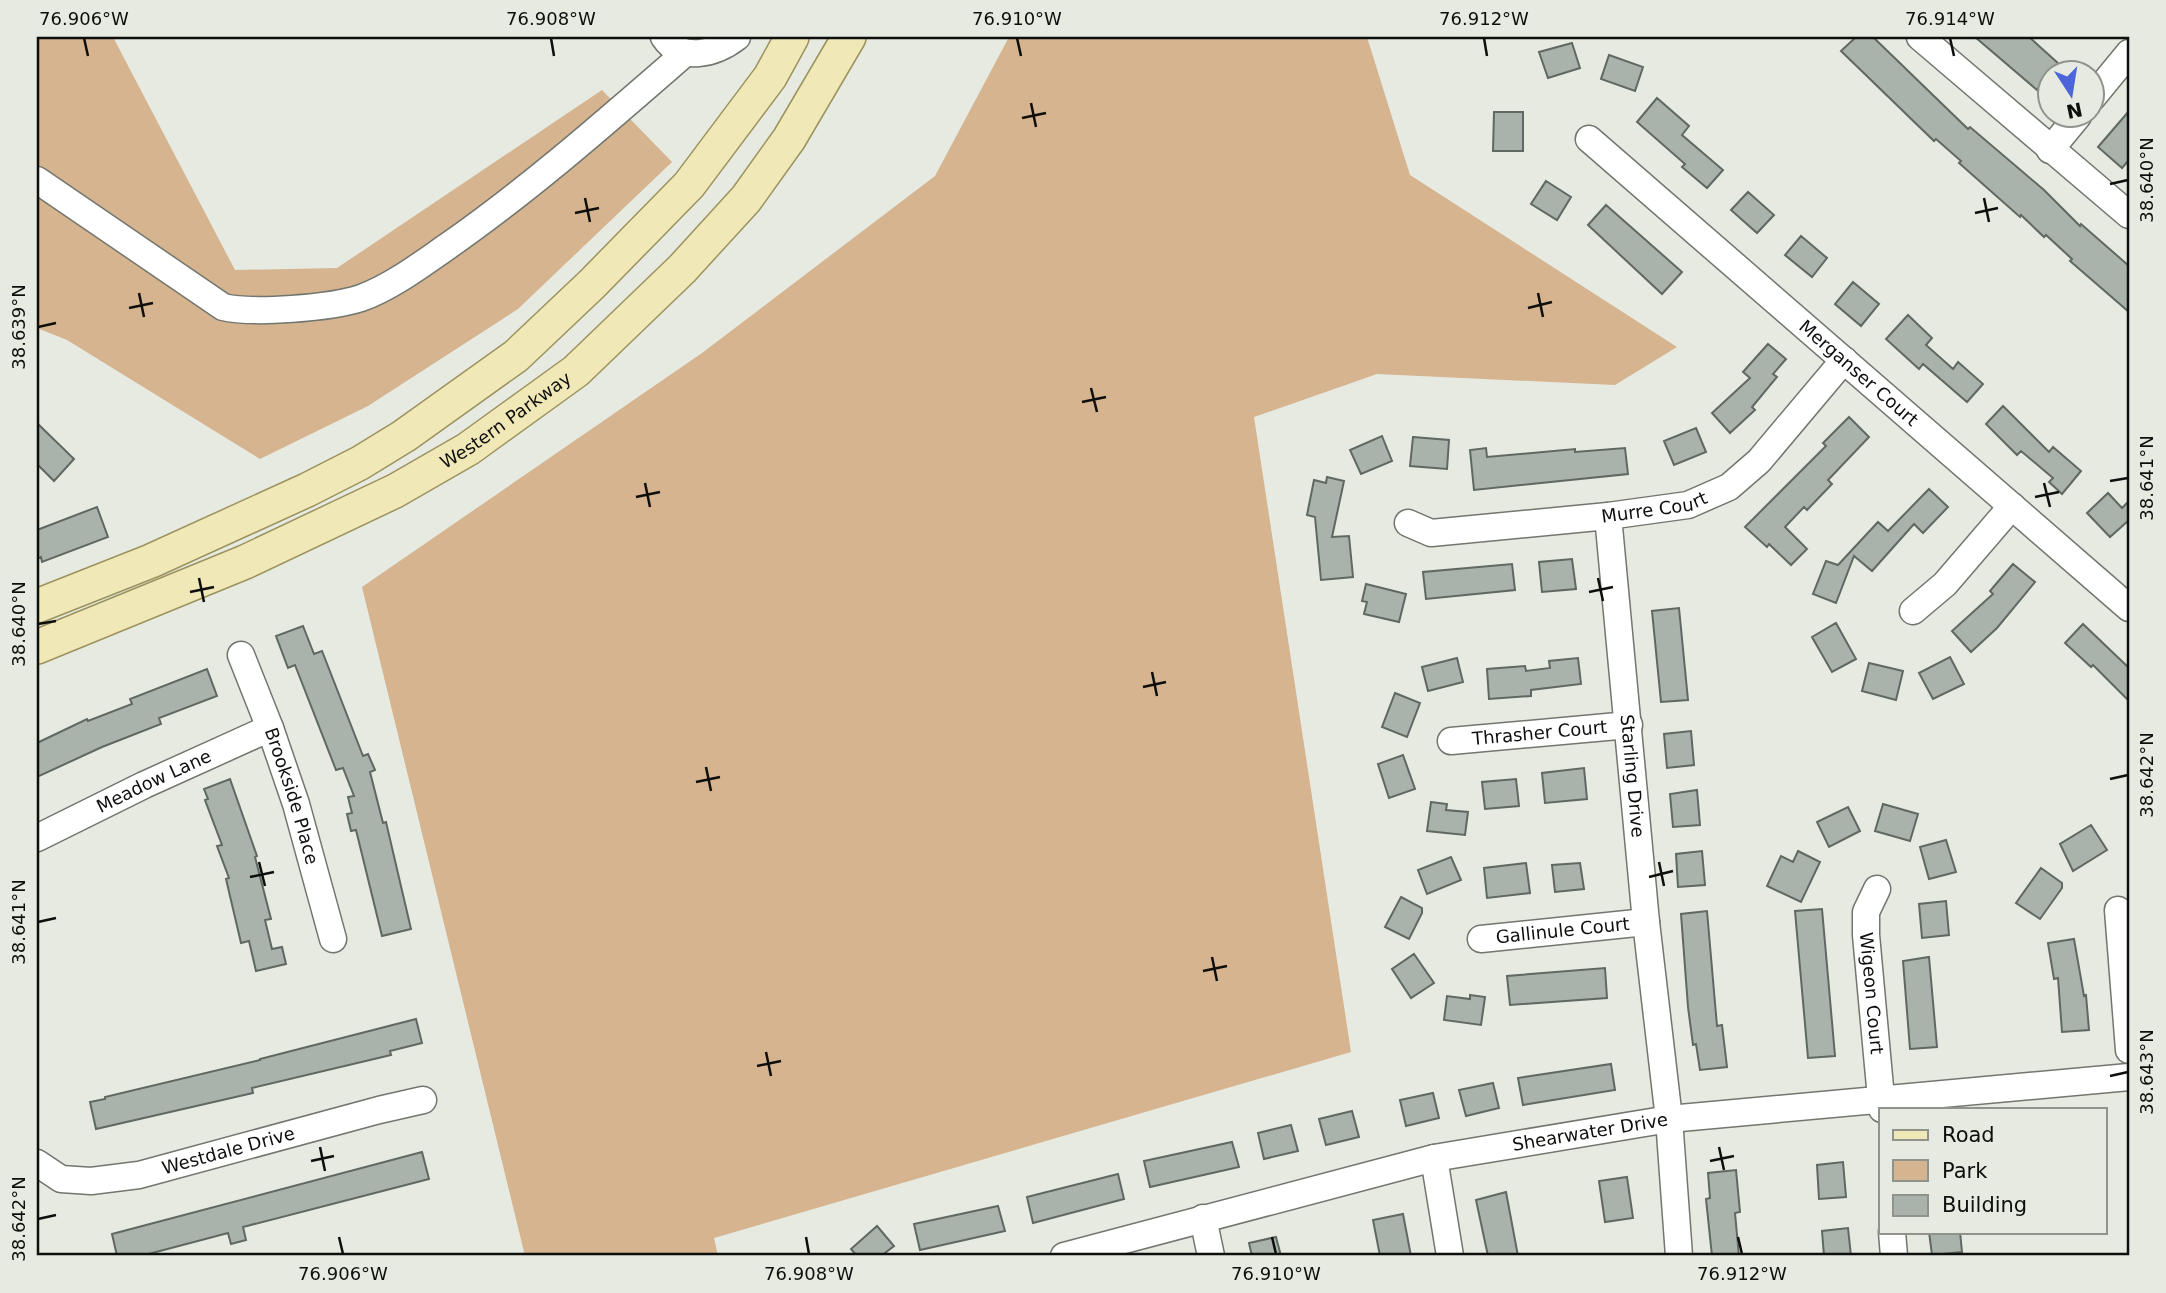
<svg xmlns="http://www.w3.org/2000/svg" width="2166" height="1293" font-family="'DejaVu Sans',sans-serif">
<style>
.green{fill:#d5b48f}
.building{fill:#aab2ac;stroke:#606862;stroke-width:2}
.lines{fill:none;stroke-linecap:round;stroke-linejoin:round}
.minor-casing{stroke:#72766e;stroke-width:29}
.major-casing{stroke:#9b925d;stroke-width:36}
.minor{stroke:#fff;stroke-width:26}
.major{stroke:#f1e8b8;stroke-width:33}
.ticks{fill:none;stroke:#0e0f0c;stroke-width:2.5}
.labels{text-anchor:middle;stroke-width:7;stroke-linejoin:round;paint-order:stroke}
.street-label{font-size:18px;fill:#0e0f0c;stroke:#e6eae1}
.neatline{fill:none;stroke:#0e0f0c;stroke-width:2.5}
.ticks-label{font-size:18px;text-anchor:middle;fill:#0e0f0c}
</style>
<rect width="100%" height="100%" fill="#e6eae1"/>
<path class="green" d="M37 37H113L235 270 337 268 602 90 672 162 518 309 368 406 260 459 67 340 37 328Z
M1009 37H1367L1410 175 1677 347 1615 385 1377 374 1254 417 1351 1052 714 1238 718 1256H525L362 587 702 353 935 176Z"/>
<path class="building" d="M1856 37H1873L1968 129 1970 127 2044 190 2080 226 2081 224 2129 266V312L2070 261 2072 259 2046 235 2044 237 2021 215 2020 217 1959 163 1961 161 1936 139 1934 141 1841 51Z
M1975 37H2029L2070 74H2050V98L2039 87 2037 90Z
M1572 43 1580 68 1548 78 1539 52Z
M1609 55 1643 67 1635 91 1601 79Z
M1657 98 1689 126 1682 135 1723 170 1707 188 1682 167 1685 164 1637 122Z
M2129 111V160L2122 168 2098 147Z
M1494 112H1523V151H1493Z
M1546 181 1571 197 1557 220 1531 204Z
M1748 192 1774 215 1757 233 1731 210Z
M1606 205 1682 272 1662 294 1588 225Z
M1801 236 1827 258 1812 277 1785 255Z
M1853 282 1879 304 1861 326 1835 304Z
M1908 315 1932 338 1926 345 1953 369 1958 362 1983 384 1967 402 1923 364 1919 369 1886 339Z
M1768 344 1786 359 1773 374 1777 377 1752 407 1755 410 1730 433 1712 413 1750 378 1743 372Z
M2003 406 2049 452 2053 447 2081 471 2062 494 2049 482 2053 478 2021 451 2017 455 1986 424Z
M1849 417 1869 437 1828 480 1832 484 1807 510 1804 507 1785 527 1807 549 1791 565 1769 544 1767 547 1745 527 1826 446 1823 443Z
M37 423 74 459 54 481 37 464Z
M1696 428 1706 452 1674 465 1664 441Z
M1382 436 1392 461 1361 474 1350 450Z
M1413 437 1449 440 1447 469 1410 466Z
M1486 448 1487 457 1575 449V452L1625 448 1628 474 1474 490 1470 450Z
M1327 477 1344 481 1332 537 1349 536 1353 577 1321 580 1315 517 1307 515 1314 480 1326 483Z
M1929 489 1948 507 1923 533 1914 524 1872 571 1854 556 1836 603 1813 594 1826 561 1838 565 1878 522 1888 531Z
M2108 493 2122 508 2129 501V520L2110 537 2087 513Z
M97 507 108 537 42 562 41 557 37 559V530Z
M1572 559 1576 589 1542 592 1539 562Z
M1512 564 1515 590 1426 599 1423 572Z
M2013 564 2035 582 1997 628 1971 652 1952 631 1993 594 1990 591Z
M1366 584 1406 594 1399 622 1364 614 1367 602 1362 601Z
M1679 608 1688 700 1661 702 1652 611Z
M1836 623 1856 659 1832 672 1812 637Z
M2083 624 2129 668V701L2093 665 2091 667 2065 643Z
M303 626 314 654 322 651 363 756 368 754 375 770 370 772 383 823 386 822 411 929 382 936 356 830 351 831 347 814 352 813 348 797 354 796 343 768 336 770 295 665 288 668 276 636Z
M1950 657 1964 684 1933 699 1919 673Z
M1457 658 1463 682 1428 691 1422 667Z
M1578 658 1581 684 1531 690V696L1489 699 1487 669 1525 666 1526 671 1550 668 1549 661Z
M1869 663 1903 671 1896 700 1862 691Z
M207 669 217 696 159 718 161 724 102 747 37 777V743L87 719 88 721 132 704 130 699Z
M1395 693 1420 703 1407 737 1382 727Z
M1691 731 1694 765 1667 768 1664 734Z
M1403 755 1415 789 1389 798 1378 764Z
M1584 768 1587 799 1545 803 1542 773Z
M230 779 257 856 255 857 271 919 265 920 272 949 282 947 286 964 256 971 249 941 241 943 226 879 229 878 217 846 222 845 205 800 208 799 204 789Z
M1516 779 1519 806 1485 809 1482 782Z
M1697 790 1700 825 1673 827 1670 794Z
M1431 802 1447 804 1446 810 1468 812 1465 835 1427 831Z
M1883 804 1918 814 1910 841 1875 831Z
M1848 807 1860 831 1829 847 1817 822Z
M2091 825 2107 850 2073 871 2060 844Z
M1946 840 1956 872 1929 879 1920 847Z
M1702 851 1705 885 1678 887 1676 854Z
M1798 851 1820 862 1801 902 1767 886 1781 856 1793 862Z
M1451 857 1461 880 1427 894 1418 870Z
M1526 863 1530 893 1487 898 1484 868Z
M1580 863 1584 889 1555 892 1552 865Z
M2041 868 2062 883V888L2040 919 2016 903Z
M1401 897 1422 908V913L1409 939 1385 927Z
M1946 901 1949 935 1922 938 1919 904Z
M1822 909 1835 1056 1808 1058 1795 911Z
M1707 911 1717 1026 1722 1025 1727 1067 1700 1070 1696 1044 1693 1045 1688 1007 1681 914Z
M2074 939 2084 996 2086 995 2089 1030 2062 1032 2058 978 2054 979 2048 943Z
M1414 954 1434 983 1411 998 1392 969Z
M1929 957 1937 1047 1910 1049 1903 961Z
M1605 968 1607 998 1510 1005 1507 976Z
M1470 995 1485 997 1481 1025 1444 1020 1447 996 1470 999Z
M416 1019 422 1043 390 1051 391 1055 252 1088 253 1093 96 1129 90 1102 105 1099V1097L260 1060V1059Z
M1611 1064 1615 1090 1523 1105 1518 1078Z
M1493 1083 1499 1108 1466 1116 1459 1090Z
M1433 1093 1439 1118 1406 1126 1400 1100Z
M1352 1111 1359 1137 1326 1145 1319 1119Z
M1291 1125 1298 1151 1264 1159 1258 1133Z
M1232 1142 1239 1167 1150 1187 1144 1161Z
M422 1152 429 1179 243 1227 246 1240 231 1244 228 1233 141 1256H117L112 1234Z
M1843 1162 1846 1197 1819 1199 1817 1165Z
M1736 1170 1740 1212 1735 1213 1739 1256H1712L1706 1199 1710 1198 1708 1173Z
M1118 1174 1124 1199 1033 1223 1027 1197Z
M1627 1177 1633 1218 1605 1222 1599 1181Z
M1506 1192 1518 1256H1488L1476 1200Z
M998 1206 1005 1231 920 1250 914 1224Z
M1403 1214 1411 1256H1380L1373 1220Z
M877 1226 894 1246 881 1256H857L851 1249Z
M1848 1228 1851 1256H1824L1822 1231Z
M1929 1232H1960L1962 1252 1932 1255Z
M1276 1237 1281 1256H1252L1249 1243Z"/>
<g class="lines">
<defs>
<g id="minor">
<path d="M664 37C681 63 715 54 737 37"/>
<path d="M1920 37 2129 215"/>
<path d="M2092 98 2129 53"/>
<path id="s1" d="M1589 139 2129 608"/>
<path d="M2050 150 2078 116"/>
<path d="M37 180 223 307C253 314 331 308 361 298 390 288 422 264 448 246 531 188 608 120 684 54"/>
<path id="s2" d="M1608 516 1646 922 1669 1119 1679 1256"/>
<path id="s3" d="M1408 523 1431 533 1608 516 1688 505 1729 487 1759 461 1844 360"/>
<path d="M1913 611 1945 584 2012 506"/>
<path id="s4" d="M241 655 270 728 296 804 333 939"/>
<path id="s5" d="M1451 741 1629 725"/>
<path id="s6" d="M37 838 144 785 270 728"/>
<path id="s7" d="M1877 889 1866 912V935L1882 1109"/>
<path d="M2118 910 2129 1050"/>
<path id="s8" d="M1481 939 1646 922"/>
<path d="M1434 1158 1450 1256"/>
<path id="s9" d="M37 1163 61 1179 91 1181 139 1175 379 1110 423 1100"/>
<path d="M1203 1218 1211 1256"/>
<path d="M1892 1232 1894 1256"/>
<path id="s10" d="M1064 1256 1434 1158 1669 1119 2129 1077"/>
</g>
<g id="major">
<path d="M37 606 151 561 307 490 360 463 404 436 516 356 592 284 689 185 770 77 792 37"/>
<path id="s11" d="M37 647 245 562 395 491 468 449 576 371 682 269 746 199 789 139 849 37"/>
</g>
</defs>
<use href="#minor" class="minor-casing"/>
<use href="#major" class="major-casing"/>
<use href="#minor" class="minor"/>
<use href="#major" class="major"/>
</g>
<path class="ticks" d="M84 38 88 56M551 38 554 56M1017 38 1021 56M1484 38 1487 56M1950 38 1954 56M1031 103 1036 127M1022 118 1046 113M2110 184 2128 180M585 198 590 222M1984 198 1989 222M575 213 599 208M1975 213 1998 208M139 293 144 317M1538 293 1543 317M129 308 153 303M1528 308 1552 302M38 327 56 323M1091 388 1097 412M1082 402 1106 397M2110 481 2128 478M645 483 650 507M2044 483 2050 507M636 497 660 492M2035 497 2059 492M199 578 204 602M1598 578 1603 601M190 592 214 587M1589 592 1613 587M38 624 56 621M1152 672 1157 696M1143 687 1166 682M706 767 711 791M2110 779 2128 775M696 782 720 777M259 862 265 886M1659 862 1664 886M250 877 274 872M1649 877 1673 871M38 922 56 918M1212 957 1217 981M1203 971 1227 966M766 1052 771 1076M757 1066 781 1061M2110 1076 2128 1072M320 1147 325 1171M1719 1147 1724 1170M311 1161 334 1156M1710 1161 1734 1156M38 1219 56 1215M339 1237 343 1254M806 1237 809 1254M1272 1237 1276 1254M1738 1237 1742 1254"/>
<g class="labels">
<g class="street-label">
<text dy="6" stroke="none"><textPath href="#s1" startOffset="357">Merganser Court</textPath></text>
<text dy="6" stroke="none"><textPath href="#s11" startOffset="522">Western Parkway</textPath></text>
<text dy="6" stroke="none"><textPath href="#s3" startOffset="250">Murre Court</textPath></text>
<text dy="6" stroke="none"><textPath href="#s5" startOffset="89">Thrasher Court</textPath></text>
<text dy="6" stroke="none"><textPath href="#s2" startOffset="261">Starling Drive</textPath></text>
<text dy="6" stroke="none"><textPath href="#s6" startOffset="130">Meadow Lane</textPath></text>
<text dy="6" stroke="none"><textPath href="#s4" startOffset="150">Brookside Place</textPath></text>
<text dy="6" stroke="none"><textPath href="#s8" startOffset="82">Gallinule Court</textPath></text>
<text dy="6" stroke="none"><textPath href="#s7" startOffset="107">Wigeon Court</textPath></text>
<text dy="6" stroke="none"><textPath href="#s10" startOffset="541">Shearwater Drive</textPath></text>
<text dy="6" stroke="none"><textPath href="#s9" startOffset="200">Westdale Drive</textPath></text>
</g>
</g>
<rect width="2166" height="1293" fill="none" stroke="#e6eae1" stroke-width="77"/>
<rect x="1879" y="1108" width="228" height="126" fill="#e6eae1" stroke="#90928c" stroke-width="2"/>
<rect x="1893" y="1130" width="35" height="10" fill="#f1e8b8" stroke="#90928c" stroke-width="2"/>
<text x="1942" y="1142" font-size="21" fill="#0e0f0c">Road</text>
<rect x="1893" y="1160" width="35" height="21" fill="#d5b48f" stroke="#90928c" stroke-width="2"/>
<text x="1942" y="1178" font-size="21" fill="#0e0f0c">Park</text>
<rect x="1893" y="1195" width="35" height="21" fill="#aab2ac" stroke="#90928c" stroke-width="2"/>
<text x="1942" y="1212" font-size="21" fill="#0e0f0c">Building</text>
<g transform="translate(2071 94) rotate(168)"><circle r="33" fill="#e6eae1" stroke="#90928c" stroke-width="2"/>
<path d="M0-5L12 26L0 18L-12 26Z" fill="#4c65d9"/>
<text y="-10" font-size="19" font-weight="bold" text-anchor="middle" fill="#0e0f0c">N</text>
</g>
<rect x="38" y="38" width="2090" height="1216" class="neatline"/>
<g class="ticks-label">
<text x="84" y="25">76.906°W</text>
<text x="551" y="25">76.908°W</text>
<text x="1017" y="25">76.910°W</text>
<text x="1484" y="25">76.912°W</text>
<text x="1950" y="25">76.914°W</text>
<text transform="translate(2147 180) rotate(-90)" y="6">38.640°N</text>
<text transform="translate(19 327) rotate(-90)" y="6">38.639°N</text>
<text transform="translate(2147 478) rotate(-90)" y="6">38.641°N</text>
<text transform="translate(19 624) rotate(-90)" y="6">38.640°N</text>
<text transform="translate(2147 775) rotate(-90)" y="6">38.642°N</text>
<text transform="translate(19 922) rotate(-90)" y="6">38.641°N</text>
<text transform="translate(2147 1072) rotate(-90)" y="6">38.643°N</text>
<text transform="translate(19 1219) rotate(-90)" y="6">38.642°N</text>
<text x="343" y="1280">76.906°W</text>
<text x="809" y="1280">76.908°W</text>
<text x="1276" y="1280">76.910°W</text>
<text x="1742" y="1280">76.912°W</text>
</g>
</svg>
